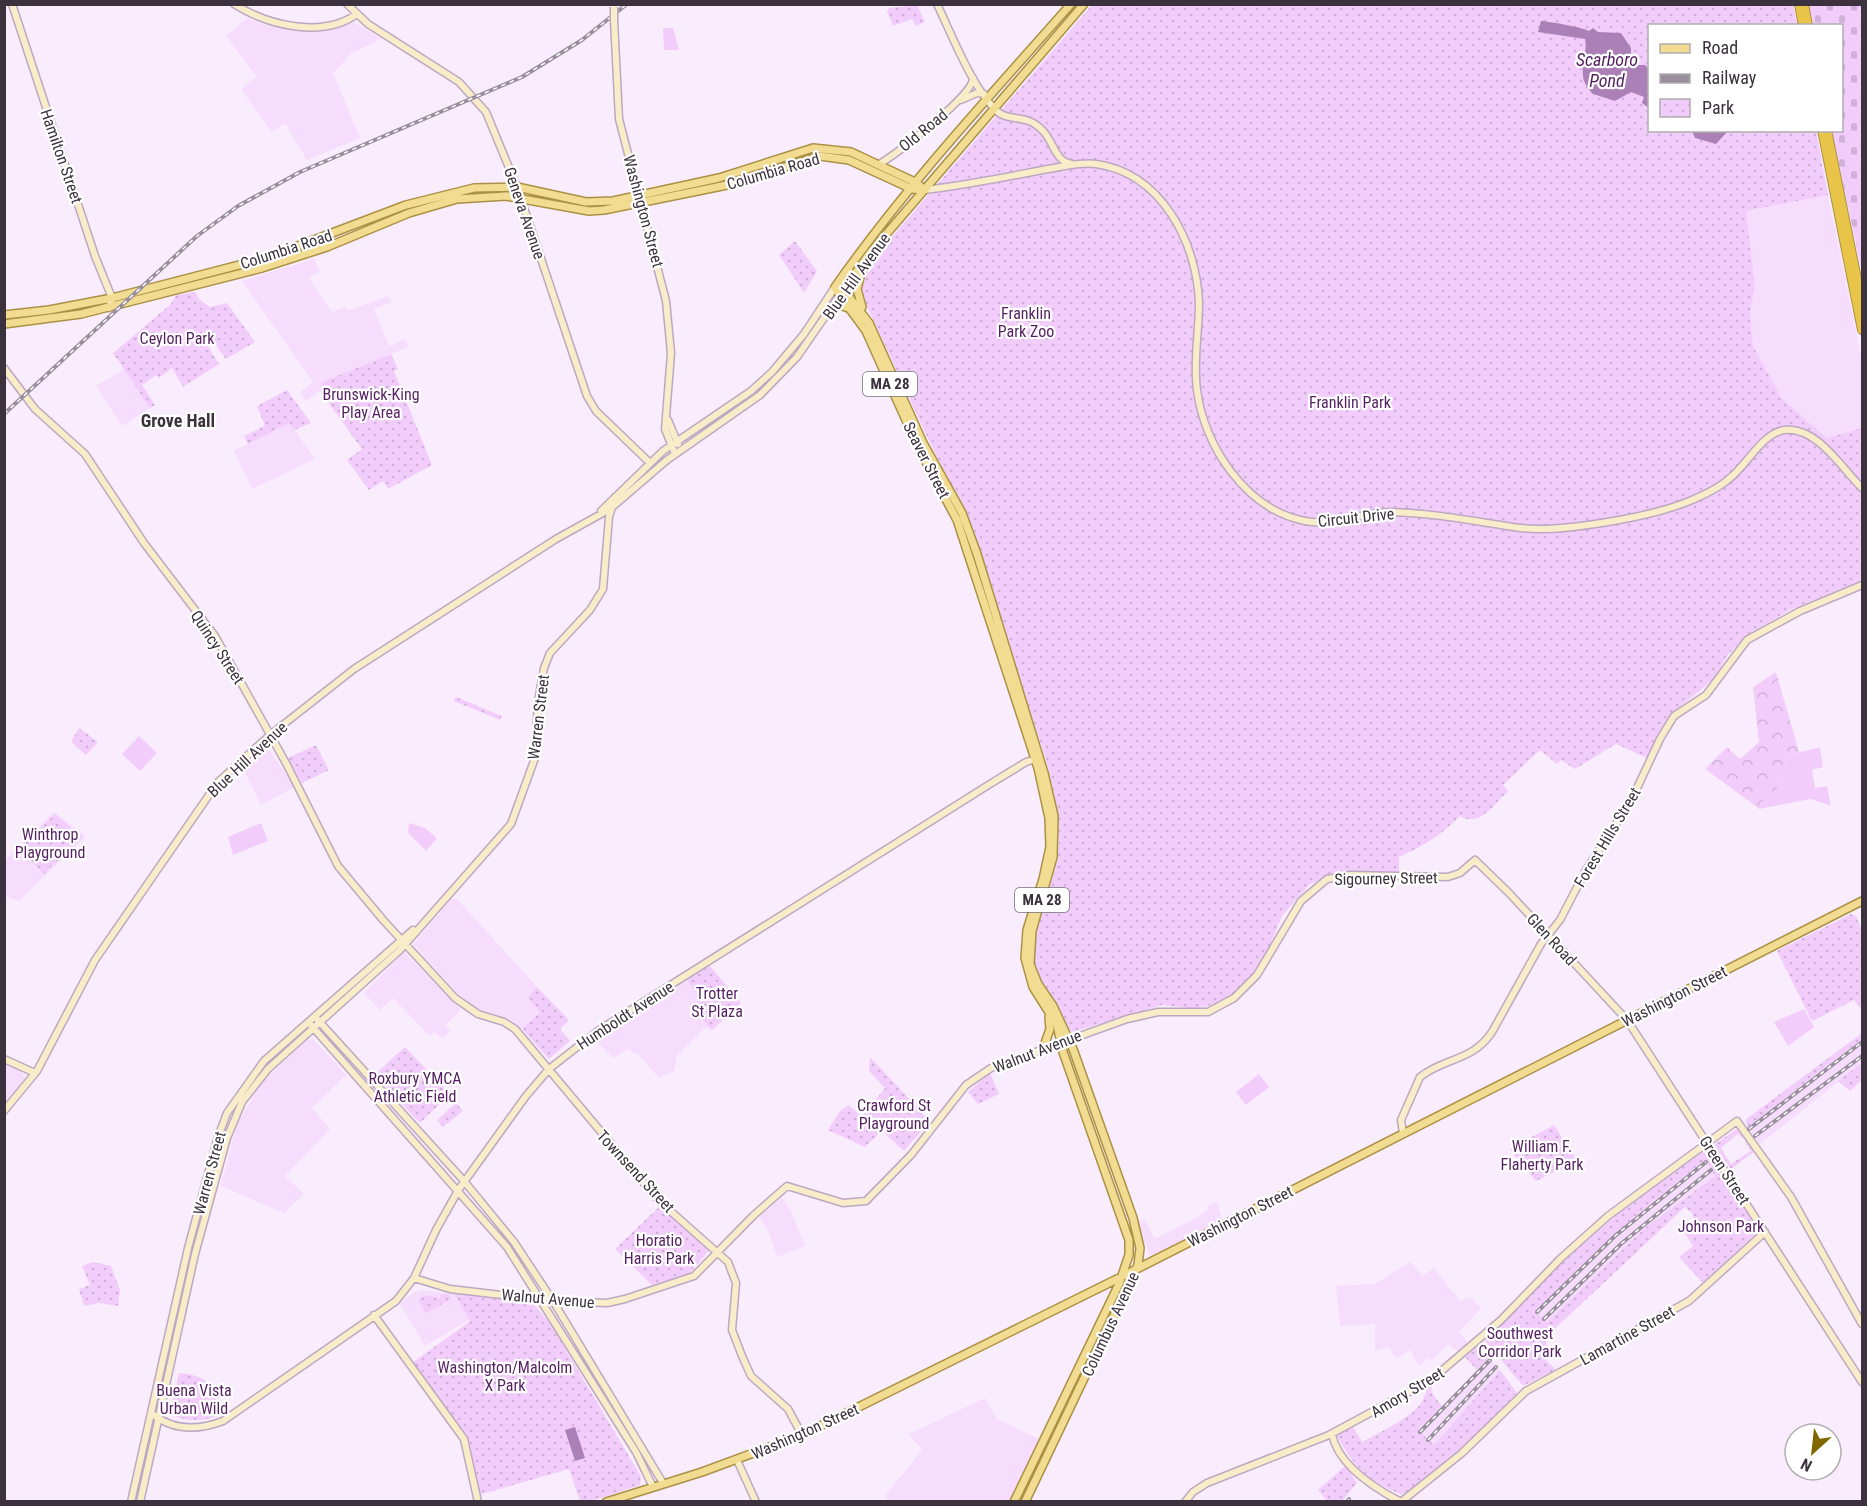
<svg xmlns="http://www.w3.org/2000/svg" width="1867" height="1506" font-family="'Roboto Condensed',sans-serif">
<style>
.built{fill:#f6dcfd}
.green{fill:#f2cdfc}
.forest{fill:url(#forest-crowns)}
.cemetery{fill:url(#cemetery-stones)}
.park{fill:url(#park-dots);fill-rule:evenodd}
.water{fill:#ab80b6}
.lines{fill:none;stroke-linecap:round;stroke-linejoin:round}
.secondary-casing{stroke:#bca8c2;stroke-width:9}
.primary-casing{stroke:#ab9145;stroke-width:10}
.highway-casing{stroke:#ab9145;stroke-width:10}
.secondary{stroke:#f8edc8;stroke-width:6}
.primary{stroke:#f1dc92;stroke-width:7}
.highway{stroke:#e8c449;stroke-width:8}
.rail-casing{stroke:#998e9c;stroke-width:4}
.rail{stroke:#fff;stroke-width:1.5;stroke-dasharray:4.5;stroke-linecap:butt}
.secondary-bridge-casing{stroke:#bca8c2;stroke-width:9;stroke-linecap:butt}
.secondary-bridge{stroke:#f8edc8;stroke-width:6}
.labels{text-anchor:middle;stroke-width:4.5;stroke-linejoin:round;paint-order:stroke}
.shield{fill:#fff;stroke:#767077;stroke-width:1.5}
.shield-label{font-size:15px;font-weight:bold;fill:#3b323d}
.street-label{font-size:16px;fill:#3b323d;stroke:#fff}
.park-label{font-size:16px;fill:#551f62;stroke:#fff}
.water-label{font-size:18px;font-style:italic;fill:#531e60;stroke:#fff}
.neighbourhood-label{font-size:18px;font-weight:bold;fill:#3b323d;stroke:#fff}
</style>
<defs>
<pattern id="forest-crowns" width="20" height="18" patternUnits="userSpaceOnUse" patternTransform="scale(1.5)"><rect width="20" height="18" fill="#f2cdfc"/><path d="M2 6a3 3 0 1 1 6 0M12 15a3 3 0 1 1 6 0" fill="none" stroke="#d0b0d9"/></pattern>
<pattern id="cemetery-stones" width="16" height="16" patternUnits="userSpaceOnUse" patternTransform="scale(1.5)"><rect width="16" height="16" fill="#f2cdfc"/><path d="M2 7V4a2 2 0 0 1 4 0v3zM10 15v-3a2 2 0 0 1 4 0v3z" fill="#d0b0d9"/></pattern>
<pattern id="park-dots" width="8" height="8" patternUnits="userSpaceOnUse" patternTransform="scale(1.5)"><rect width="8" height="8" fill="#f2cdfc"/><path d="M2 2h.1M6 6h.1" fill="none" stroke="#d0b0d9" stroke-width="1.8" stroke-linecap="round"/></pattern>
</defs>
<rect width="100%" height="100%" fill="#f9ecfd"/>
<path class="built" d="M247 18 267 26 306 31 355 23 381 39 352 53 333 73 360 138 307 160 285 123 272 132 241 89 257 77 226 36Z
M1828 195 1862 361V428L1827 438 1782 399 1753 347 1750 313 1755 286 1746 211Z
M314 259 320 272 308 277 332 312 346 307 348 311 388 296 391 302 374 309 389 346 405 339 408 347 322 382 320 391 306 401 300 392 313 382 242 281Z
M124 369 150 408 122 426 96 386Z
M289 422 315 459 252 489 234 451Z
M267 747 295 787 261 805 243 768Z
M54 812 86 836 19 901 5 896 4 861Z
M452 899H457L537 987 534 993 540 1012 522 1029 511 1020 474 1007 456 991 413 944Z
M404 952 461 1010 445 1025 451 1031 442 1039 435 1032 430 1036 393 998 380 1010 364 993Z
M709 965 741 1003 712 1030 705 1028 677 1056 674 1071 659 1078 638 1054 627 1049 613 1058 595 1040Z
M313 1039 346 1075 312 1108 330 1129 285 1176 304 1194 284 1213 221 1186 237 1124 262 1083 306 1040Z
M1862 1039V1063L1760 1144 1748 1127Z
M5 1063 19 1070 26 1078 5 1103Z
M1705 1160 1715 1176 1645 1228 1547 1322 1535 1311 1634 1217Z
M782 1197 790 1209 805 1246 777 1257 768 1230 759 1217Z
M1217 1202 1222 1220 1150 1256 1136 1222 1145 1220 1155 1239 1194 1219 1209 1209 1208 1205Z
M1410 1262 1423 1276 1434 1268 1460 1301 1470 1297 1481 1308 1459 1332 1469 1344 1459 1352 1448 1344 1432 1360 1428 1358 1419 1366 1410 1350 1396 1359 1389 1347 1375 1351V1324L1340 1326 1336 1286 1375 1284Z
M421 1290 494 1299 478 1314 425 1346 400 1304 413 1293Z
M1489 1358 1500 1370 1434 1446 1418 1430Z
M985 1398 996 1418 1041 1440 1009 1501 888 1502 886 1495 922 1450 909 1434Z"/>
<path class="green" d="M663 28H673L679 50H664Z
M139 736 157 753 140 771 122 754Z
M1820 747 1823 767 1812 770 1815 788 1827 786 1831 806 1811 799 1759 809 1757 807 1782 783 1789 755Z
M261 823 268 841 233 855 228 837Z
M409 823 425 828 437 838 426 851 408 833Z
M1804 1009 1814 1027 1788 1046 1774 1022Z
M1259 1074 1269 1087 1246 1105 1236 1092Z"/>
<path class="forest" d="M1776 672 1799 752 1789 755 1782 783 1757 807 1705 769 1727 747 1740 759 1759 742 1753 687Z"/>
<path class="cemetery" d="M1809 5H1862V273L1832 131 1842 130V26L1813 25Z"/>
<path class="park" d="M917 5 925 22 916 26 912 19 893 26 887 12 889 8Z
M1092 5H1793L1797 25 1650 26V130L1816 131 1828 195 1746 211 1755 286 1750 313 1753 346 1782 399 1827 438 1862 428V580L1790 610 1744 637 1727 656 1714 679 1671 714 1661 729 1647 758 1616 744 1575 769 1561 760 1557 764 1540 750 1503 785 1508 791C1493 805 1480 828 1460 816 1443 834 1422 847 1399 857V873H1338L1310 884 1282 916 1267 952 1248 982 1239 991 1214 1004 1196 1009 1162 1005 1072 1032 1068 1030 1062 1013 1041 982 1036 970 1033 950 1035 933 1053 875 1059 843 1054 793 1046 759 1004 637 973 527 930 443 863 298C860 283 865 272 873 259Z
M795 241 817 271 804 293 779 255Z
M195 292 200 300 210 307 227 303 255 342 226 359 211 339 206 343 219 364 183 387 172 368 159 378 156 375 142 385 155 405 150 408 113 353 170 305 176 295Z
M391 354 398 369 394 371 432 465 388 489 383 481 369 490 347 460 362 449 320 391 322 382Z
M287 390 311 423 294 430 289 423 248 444 244 436 265 426 257 406Z
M456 697 502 716 500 720 454 701Z
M79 728 98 742 86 755 71 742Z
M316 745 329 770 302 783 288 758Z
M55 814 81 837 44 874 19 849Z
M1851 914 1856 916 1862 930V1008L1861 1009 1854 1000 1812 1021 1777 951Z
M709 965 741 1003 712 1030 697 1013 699 998 686 978Z
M537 987 569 1020 560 1029 570 1041 549 1059 522 1029 540 1012 528 998Z
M1862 1033V1039L1748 1127 1745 1120Z
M405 1047 450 1094 420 1123 374 1075Z
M870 1057 930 1121 904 1151 882 1131 865 1147 828 1130 840 1111 849 1105 862 1117 885 1088 869 1071Z
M1862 1063V1080L1850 1091 1838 1081Z
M990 1073 999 1094 978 1104 968 1092Z
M456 1103 463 1111 443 1127 437 1120Z
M1554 1125 1577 1161 1536 1181 1510 1149Z
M1738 1128 1744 1136 1742 1138 1738 1134 1721 1148 1731 1164 1751 1151 1745 1142 1747 1140 1755 1151 1731 1169 1714 1145Z
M1703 1150 1759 1229 1758 1232 1703 1283 1679 1257 1693 1246 1679 1224 1687 1225 1693 1220V1214L1685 1207 1547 1336 1546 1344 1554 1354 1545 1359 1556 1370 1523 1386 1486 1342V1339L1570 1255 1619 1213ZM1705 1160 1715 1176 1645 1228 1547 1322 1535 1311 1634 1217Z
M659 1207 710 1249 689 1274 652 1285 615 1249Z
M93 1262 111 1266 120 1290 118 1306 99 1303 84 1306 79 1289 90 1285 82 1266Z
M454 1293 531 1301 550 1323 633 1463 641 1477 640 1485 592 1501H580L569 1469 479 1495 467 1435 412 1363 470 1321Z
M449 1294 451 1299 426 1313 418 1300 424 1295 440 1298 441 1295Z
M1476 1347 1489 1358 1477 1370 1465 1357Z
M1500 1370 1517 1393 1465 1445 1403 1495C1371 1482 1355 1470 1338 1437V1434L1353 1427 1362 1442C1381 1431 1404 1422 1419 1406 1426 1399 1424 1388 1433 1382L1431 1392 1442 1406 1418 1430 1434 1445Z
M179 1373C208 1375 218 1387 218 1416 200 1422 187 1421 169 1415Z
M1346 1465 1357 1483 1342 1501H1327L1318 1490Z"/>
<path class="water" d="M1541 21C1547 21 1586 28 1589 31L1593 28 1598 32 1621 33 1631 48V65H1645L1649 70V108L1642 103 1644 97 1631 92 1615 101 1593 94C1573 75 1589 58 1585 39L1538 32Z
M1692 131V130L1728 131 1716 144 1695 138Z
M575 1427 585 1458 575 1461 565 1430Z"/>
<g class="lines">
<defs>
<path id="secondary" d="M12 4 95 256 112 298 109 308
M234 4C267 25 322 39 357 14
M347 4 368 24 459 82 486 112 517 187 587 396 596 411 650 463
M937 4C952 35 973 90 998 112 1009 122 1027 113 1043 131 1054 142 1055 162 1072 164
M614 20 619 119 666 301 671 353 665 429 675 454
M961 100 977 93 984 94
M878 165C896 154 974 95 973 78
M924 190C969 185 1015 175 1059 167 1072 165 1084 162 1096 164 1161 173 1197 242 1199 303 1199 332 1193 361 1197 390 1204 447 1247 510 1305 521 1334 527 1363 512 1391 512 1436 513 1477 522 1521 528 1560 533 1650 517 1687 502 1702 496 1718 489 1730 478 1747 465 1763 432 1785 430 1818 427 1842 469 1862 488
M4 368 35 409 85 454 144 543 215 636 287 765 338 866 384 921 455 998 478 1014 504 1022 515 1029 658 1200 728 1262 736 1283 732 1330 742 1356 751 1376 788 1409 802 1435
M668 420 678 444
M601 511 663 451 751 391 772 372 804 334 835 287
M316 1018 464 1181 514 1242 553 1301 663 1483
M310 1024 507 1247 636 1452 653 1487
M4 1059 35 1073
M4 1111 37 1071 95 960 218 782 270 735 354 669 556 539 610 509 667 460 760 395 797 357 840 295
M1403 1133 1401 1120 1420 1077C1445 1057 1472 1062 1492 1032L1541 944 1560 920 1586 870 1631 801 1660 739 1674 716 1706 695 1747 640 1800 611 1862 585
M414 1278 450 1289 553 1301 607 1303 625 1299 694 1276 753 1216 787 1186 843 1203 866 1201 911 1155 966 1085 991 1068 1127 1019 1158 1012H1208L1234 998 1257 975 1301 901 1327 879 1350 875 1448 877 1460 873 1475 860 1509 893 1627 1020 1862 1382
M374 1315 464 1439 478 1502
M151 1413C173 1431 197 1431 223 1421L396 1301 414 1278 436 1230 459 1189 526 1096 549 1069 599 1030 990 784 1026 762 1039 758
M1332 1434C1338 1465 1374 1488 1401 1502
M737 1460 756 1502
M131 1502 188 1248 218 1137 227 1113 264 1061 413 930
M140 1502 195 1254 227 1138 242 1102 268 1069 400 950 511 824 535 758 538 702 544 668 550 653 590 610 603 589 609 517 615 497
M1185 1502 1193 1492 1207 1483 1329 1435 1431 1380 1501 1320 1561 1258 1608 1216 1737 1121 1791 1197 1862 1324
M1401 1502 1462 1453 1526 1391 1689 1301 1765 1232"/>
<path id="primary" d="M835 287 849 297 869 323 923 443 962 513 977 554 1044 773 1054 816 1053 857 1032 931 1030 964 1038 984 1053 1006 1073 1049 1133 1218 1140 1248 1138 1265 1025 1502
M835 287C905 187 990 96 1071 4
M836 290 866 331 918 447 957 520 1038 768 1049 818 1050 847 1043 879 1027 930 1025 958 1033 987 1057 1025 1063 1052 1129 1240V1255L1119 1284 1014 1502
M841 293 870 253 1084 4
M862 307 857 289 863 266
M830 311 840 305 851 309
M4 315 49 310 112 298 266 258 406 205 474 188 517 187 586 202 613 201 719 178 813 148 851 152 917 183 924 190
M4 324 81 314 262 268 327 247 409 213 457 199 506 196 589 211 604 210 727 185 820 156 849 160 912 189 924 190
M1043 1049 1050 1029 1049 1017
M606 1502 702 1472 802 1435 1115 1280 1862 901"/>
<path id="highway" d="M1799 4 1803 26
M1804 4 1808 26
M1822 130 1862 330
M1827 130 1862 304"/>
</defs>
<use href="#secondary" class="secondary-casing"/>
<use href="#primary" class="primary-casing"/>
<use href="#highway" class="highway-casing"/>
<use href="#secondary" class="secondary"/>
<use href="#primary" class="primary"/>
<use href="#highway" class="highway"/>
<defs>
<path id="rail" d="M4 414 197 236 238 206 300 172 522 77 582 40 627 4
M1749 1129 1862 1042
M1755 1136 1862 1056
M1537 1312 1615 1236 1706 1162
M1544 1319 1622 1243 1711 1170
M1420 1432 1490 1360
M1428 1440 1496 1367
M1347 1502 1349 1499"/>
</defs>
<use href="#rail" class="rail-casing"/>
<use href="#rail" class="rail"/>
<defs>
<path id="secondary-bridge" d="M614 7V20"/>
</defs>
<use href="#secondary-bridge" class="secondary-bridge-casing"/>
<use href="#secondary-bridge" class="secondary-bridge"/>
</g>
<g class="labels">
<g class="shield">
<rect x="863" y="372" width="54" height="24" rx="4.5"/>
<rect x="1015" y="888" width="54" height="24" rx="4.5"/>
</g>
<g class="shield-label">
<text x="890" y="389">MA 28</text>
<text x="1042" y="905">MA 28</text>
</g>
<g class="street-label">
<text transform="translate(923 130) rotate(-39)" y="6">Old Road</text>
<text transform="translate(62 156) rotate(71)" y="6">Hamilton Street</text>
<text transform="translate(773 171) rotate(-16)" y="6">Columbia Road</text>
<text transform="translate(644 211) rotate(75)" y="6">Washington Street</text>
<text transform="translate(525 213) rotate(71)" y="6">Geneva Avenue</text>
<text transform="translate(286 249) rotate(-18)" y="6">Columbia Road</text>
<text transform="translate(856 276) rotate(-54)" y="6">Blue Hill Avenue</text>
<text transform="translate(927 460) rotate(63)" y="6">Seaver Street</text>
<text transform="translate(1356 517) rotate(-6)" y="6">Circuit Drive</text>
<text transform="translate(218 647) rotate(57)" y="6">Quincy Street</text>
<text transform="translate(538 717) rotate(-83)" y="6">Warren Street</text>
<text transform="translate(247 759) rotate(-43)" y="6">Blue Hill Avenue</text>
<text transform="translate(1607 837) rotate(-59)" y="6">Forest Hills Street</text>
<text transform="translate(1386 878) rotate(-1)" y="6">Sigourney Street</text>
<text transform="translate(1552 939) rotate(47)" y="6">Glen Road</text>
<text transform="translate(1674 996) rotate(-27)" y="6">Washington Street</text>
<text transform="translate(625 1015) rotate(-33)" y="6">Humboldt Avenue</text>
<text transform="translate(1037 1051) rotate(-21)" y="6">Walnut Avenue</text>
<text transform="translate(1725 1170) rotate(57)" y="6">Green Street</text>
<text transform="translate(636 1171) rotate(47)" y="6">Townsend Street</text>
<text transform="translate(209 1173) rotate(-75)" y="6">Warren Street</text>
<text transform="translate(1240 1216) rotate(-27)" y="6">Washington Street</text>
<text transform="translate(548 1298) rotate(5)" y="6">Walnut Avenue</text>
<text transform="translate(1110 1324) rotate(-65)" y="6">Columbus Avenue</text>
<text transform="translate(1627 1335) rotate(-29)" y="6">Lamartine Street</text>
<text transform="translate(1407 1392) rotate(-31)" y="6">Amory Street</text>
<text transform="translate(805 1431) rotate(-24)" y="6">Washington Street</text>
</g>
<g class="park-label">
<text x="1026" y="319">Franklin<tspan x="1026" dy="18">Park Zoo</tspan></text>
<text x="177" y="344">Ceylon Park</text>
<text x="371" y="400">Brunswick-King<tspan x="371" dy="18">Play Area</tspan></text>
<text x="1350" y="408">Franklin Park</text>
<text x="50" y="840">Winthrop<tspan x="50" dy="18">Playground</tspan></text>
<text x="717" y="999">Trotter<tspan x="717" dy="18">St Plaza</tspan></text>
<text x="415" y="1084">Roxbury YMCA<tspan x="415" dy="18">Athletic Field</tspan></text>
<text x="894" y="1111">Crawford St<tspan x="894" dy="18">Playground</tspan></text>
<text x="1542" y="1152">William F.<tspan x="1542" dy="18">Flaherty Park</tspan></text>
<text x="1721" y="1232">Johnson Park</text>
<text x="659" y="1246">Horatio<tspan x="659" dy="18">Harris Park</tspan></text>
<text x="1520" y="1339">Southwest<tspan x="1520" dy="18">Corridor Park</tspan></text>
<text x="505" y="1373">Washington/Malcolm<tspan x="505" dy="18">X Park</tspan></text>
<text x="194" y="1396">Buena Vista<tspan x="194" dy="18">Urban Wild</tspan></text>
</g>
<g class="water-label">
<text x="1607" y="66">Scarboro<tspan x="1607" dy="21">Pond</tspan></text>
</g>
<g class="neighbourhood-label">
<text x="178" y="427">Grove Hall</text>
</g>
</g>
<rect width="1867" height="1506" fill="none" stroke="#3b323d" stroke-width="12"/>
<rect x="1648" y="24" width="195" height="108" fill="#ffffff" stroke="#b1adb1" stroke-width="1.5"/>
<rect x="1660" y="44" width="30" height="9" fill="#f1dc92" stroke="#b1adb1" stroke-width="1.5"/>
<text x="1702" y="54" font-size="18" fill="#3b323d">Road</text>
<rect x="1660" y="74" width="30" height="9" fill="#998e9c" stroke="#b1adb1" stroke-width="1.5"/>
<text x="1702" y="84" font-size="18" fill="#3b323d">Railway</text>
<rect x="1660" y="99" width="30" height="18" fill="url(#park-dots)" stroke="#b1adb1" stroke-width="1.5"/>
<text x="1702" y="114" font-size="18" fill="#3b323d">Park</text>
<g transform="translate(1813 1452) rotate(207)"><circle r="28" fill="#ffffff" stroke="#b1adb1" stroke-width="1.5"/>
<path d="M0-4.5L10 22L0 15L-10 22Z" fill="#806800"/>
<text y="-9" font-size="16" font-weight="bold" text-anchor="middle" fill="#3b323d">N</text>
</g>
</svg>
